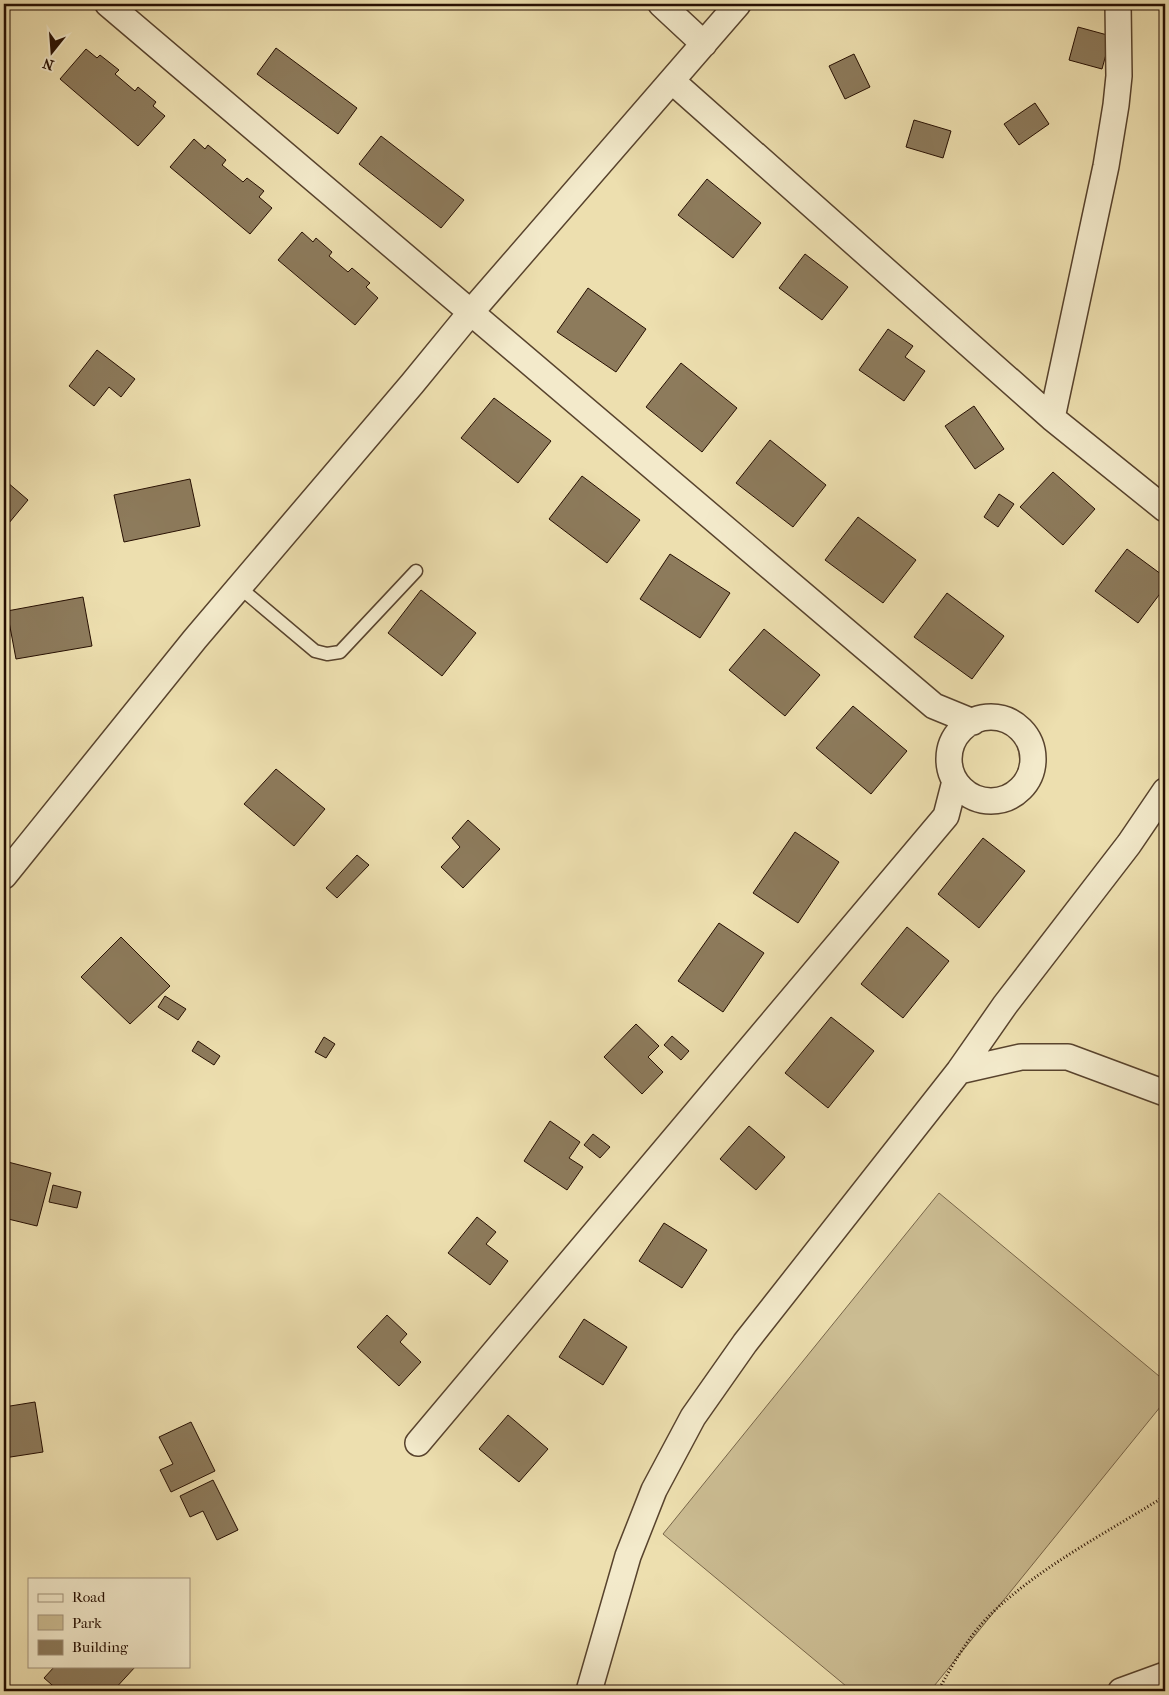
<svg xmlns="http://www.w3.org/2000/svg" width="1169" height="1695" font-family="'IM FELL French Canon',serif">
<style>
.green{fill:#cbbc92;stroke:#78664a}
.building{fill:#8d7b5c;stroke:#260f02}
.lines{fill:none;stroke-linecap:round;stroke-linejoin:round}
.lane-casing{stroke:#58432d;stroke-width:15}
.street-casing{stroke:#58432d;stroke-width:28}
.path{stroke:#260f02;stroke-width:3;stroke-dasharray:1 2.5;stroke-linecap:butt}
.lane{stroke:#f3eacb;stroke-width:12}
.street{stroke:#f3eacb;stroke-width:25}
</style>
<rect width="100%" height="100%" fill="#eddfaf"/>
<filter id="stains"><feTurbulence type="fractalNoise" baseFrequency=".004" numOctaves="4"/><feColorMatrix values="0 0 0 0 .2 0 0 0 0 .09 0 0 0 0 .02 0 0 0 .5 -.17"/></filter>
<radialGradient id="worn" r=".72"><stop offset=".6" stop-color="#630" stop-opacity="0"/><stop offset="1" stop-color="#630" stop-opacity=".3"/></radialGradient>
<path class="green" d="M939 1193 1165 1381V1401L930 1691H852L663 1534Z"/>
<path class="building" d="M1078 27 1111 36 1102 69 1069 60Z
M276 48 357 108 338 134 257 74Z
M86 49 97 58 100 55 119 70 115 74 135 91 138 87 156 102 153 106 165 116 138 146 60 79Z
M854 54 870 87 845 99 829 66Z
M1035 103 1049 124 1019 145 1004 124Z
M914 120 951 131 943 158 906 147Z
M381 136 464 200 441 228 359 164Z
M194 139 205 149 208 145 226 160 222 165 243 182 247 178 264 191 259 197 272 208 250 234 170 167Z
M707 179 761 223 733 258 678 215Z
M302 232 313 242 316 238 332 252 329 256 348 272 352 268 370 283 366 287 378 298 355 325 278 260Z
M805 254 848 287 822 320 779 288Z
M588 288 646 329 616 372 557 332Z
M888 329 913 346 905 357 925 371 904 401 859 370Z
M97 350 135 379 121 397 109 387 94 406 69 386Z
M681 363 737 408 702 452 646 407Z
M494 398 551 441 518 483 461 438Z
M974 406 1004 449 975 469 945 426Z
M770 440 826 485 793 527 736 483Z
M1053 472 1095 509 1063 545 1020 507Z
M582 476 640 520 607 563 549 519Z
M190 479 200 526 124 542 114 495Z
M7 482 28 500 4 529V485Z
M999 494 1014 504 998 527 984 517Z
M858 517 916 560 883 603 825 560Z
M1127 549 1165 577V587L1138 623 1095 591Z
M670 554 730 593 700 638 640 599Z
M421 590 476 633 442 676 388 633Z
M947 593 1004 636 972 679 914 637Z
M83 597 92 646 16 659 7 611Z
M764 629 820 675 785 716 729 670Z
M853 706 907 751 871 794 816 748Z
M276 769 325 809 294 846 244 804Z
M468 820 500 849 463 888 441 867 460 847 452 838Z
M795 832 839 862 798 923 753 893Z
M983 838 1025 871 979 928 938 894Z
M357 855 369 865 337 898 326 888Z
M719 923 764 953 723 1012 678 981Z
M907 927 949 961 903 1018 861 984Z
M121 937 170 986 130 1024 81 977Z
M165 996 186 1009 178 1020 158 1007Z
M831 1017 874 1051 828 1108 785 1073Z
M636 1024 659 1046 648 1057 663 1072 642 1094 604 1057Z
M672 1036 689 1051 681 1060 664 1045Z
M324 1037 335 1044 326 1058 315 1052Z
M198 1041 220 1056 214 1065 192 1051Z
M550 1121 580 1142 569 1158 583 1167 567 1190 524 1161Z
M749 1126 785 1157 756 1190 720 1159Z
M593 1134 610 1147 600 1158 584 1145Z
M4 1161 51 1173 37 1226 4 1218Z
M53 1185 81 1192 77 1208 49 1202Z
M477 1217 496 1232 486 1244 508 1261 490 1285 448 1253Z
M664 1223 707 1250 682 1288 639 1261Z
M387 1315 407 1334 400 1342 421 1362 399 1386 357 1347Z
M584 1319 627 1347 603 1385 559 1357Z
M35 1402 43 1452 4 1458V1407Z
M508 1415 548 1449 519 1482 479 1449Z
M191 1422 215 1471 171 1492 160 1470 173 1464 159 1437Z
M213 1480 238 1530 217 1540 203 1511 190 1517 180 1496Z
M55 1666H136L113 1691H59L44 1678Z"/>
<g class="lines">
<defs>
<path id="lane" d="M239 587 315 651 327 654 340 652 416 571"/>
<path id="street" d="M108 4 934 706 973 722
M661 4 704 44
M672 81 1052 418 1165 509
M1052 418 1106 166 1116 105 1119 76 1118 4
M949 759a42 42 0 1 1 84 0a42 42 0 1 1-84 0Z
M4 876 195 639 412 384 471 312 738 4
M959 1071 1021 1057H1068L1165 1093
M418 1443 946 816 955 781
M589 1691 628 1556 654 1490 693 1417 745 1343 959 1071 1005 1005 1129 844 1165 791
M1121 1691 1165 1675"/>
</defs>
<use href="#lane" class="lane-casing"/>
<use href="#street" class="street-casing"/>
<path class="path" d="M938 1691C953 1664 969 1635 992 1613 1041 1566 1108 1532 1165 1496"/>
<use href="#lane" class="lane"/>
<use href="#street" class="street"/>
</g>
<rect width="1169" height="1695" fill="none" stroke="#eddfaf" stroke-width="20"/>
<rect x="5" y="5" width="1159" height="1685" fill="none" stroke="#260f02" stroke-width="2.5"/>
<rect x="10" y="10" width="1149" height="1675" fill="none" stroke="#260f02"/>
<rect x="28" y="1578" width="162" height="90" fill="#f3eacb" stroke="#a1927b"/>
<rect x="38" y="1594" width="25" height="8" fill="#f3eacb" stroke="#a1927b"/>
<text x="72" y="1602" font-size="15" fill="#260f02">Road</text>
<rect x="38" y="1615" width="25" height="15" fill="#cbbc92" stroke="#a1927b"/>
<text x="72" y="1628" font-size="15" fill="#260f02">Park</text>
<rect x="38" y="1640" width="25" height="15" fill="#8d7b5c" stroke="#a1927b"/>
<text x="72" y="1652" font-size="15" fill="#260f02">Building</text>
<g transform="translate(52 52) rotate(197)" stroke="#f3eacb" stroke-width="4" paint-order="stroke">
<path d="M0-4L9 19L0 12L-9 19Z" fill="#260f02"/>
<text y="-8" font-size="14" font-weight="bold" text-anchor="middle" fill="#260f02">N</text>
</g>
<rect width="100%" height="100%" filter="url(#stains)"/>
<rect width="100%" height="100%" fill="url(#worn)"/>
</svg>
